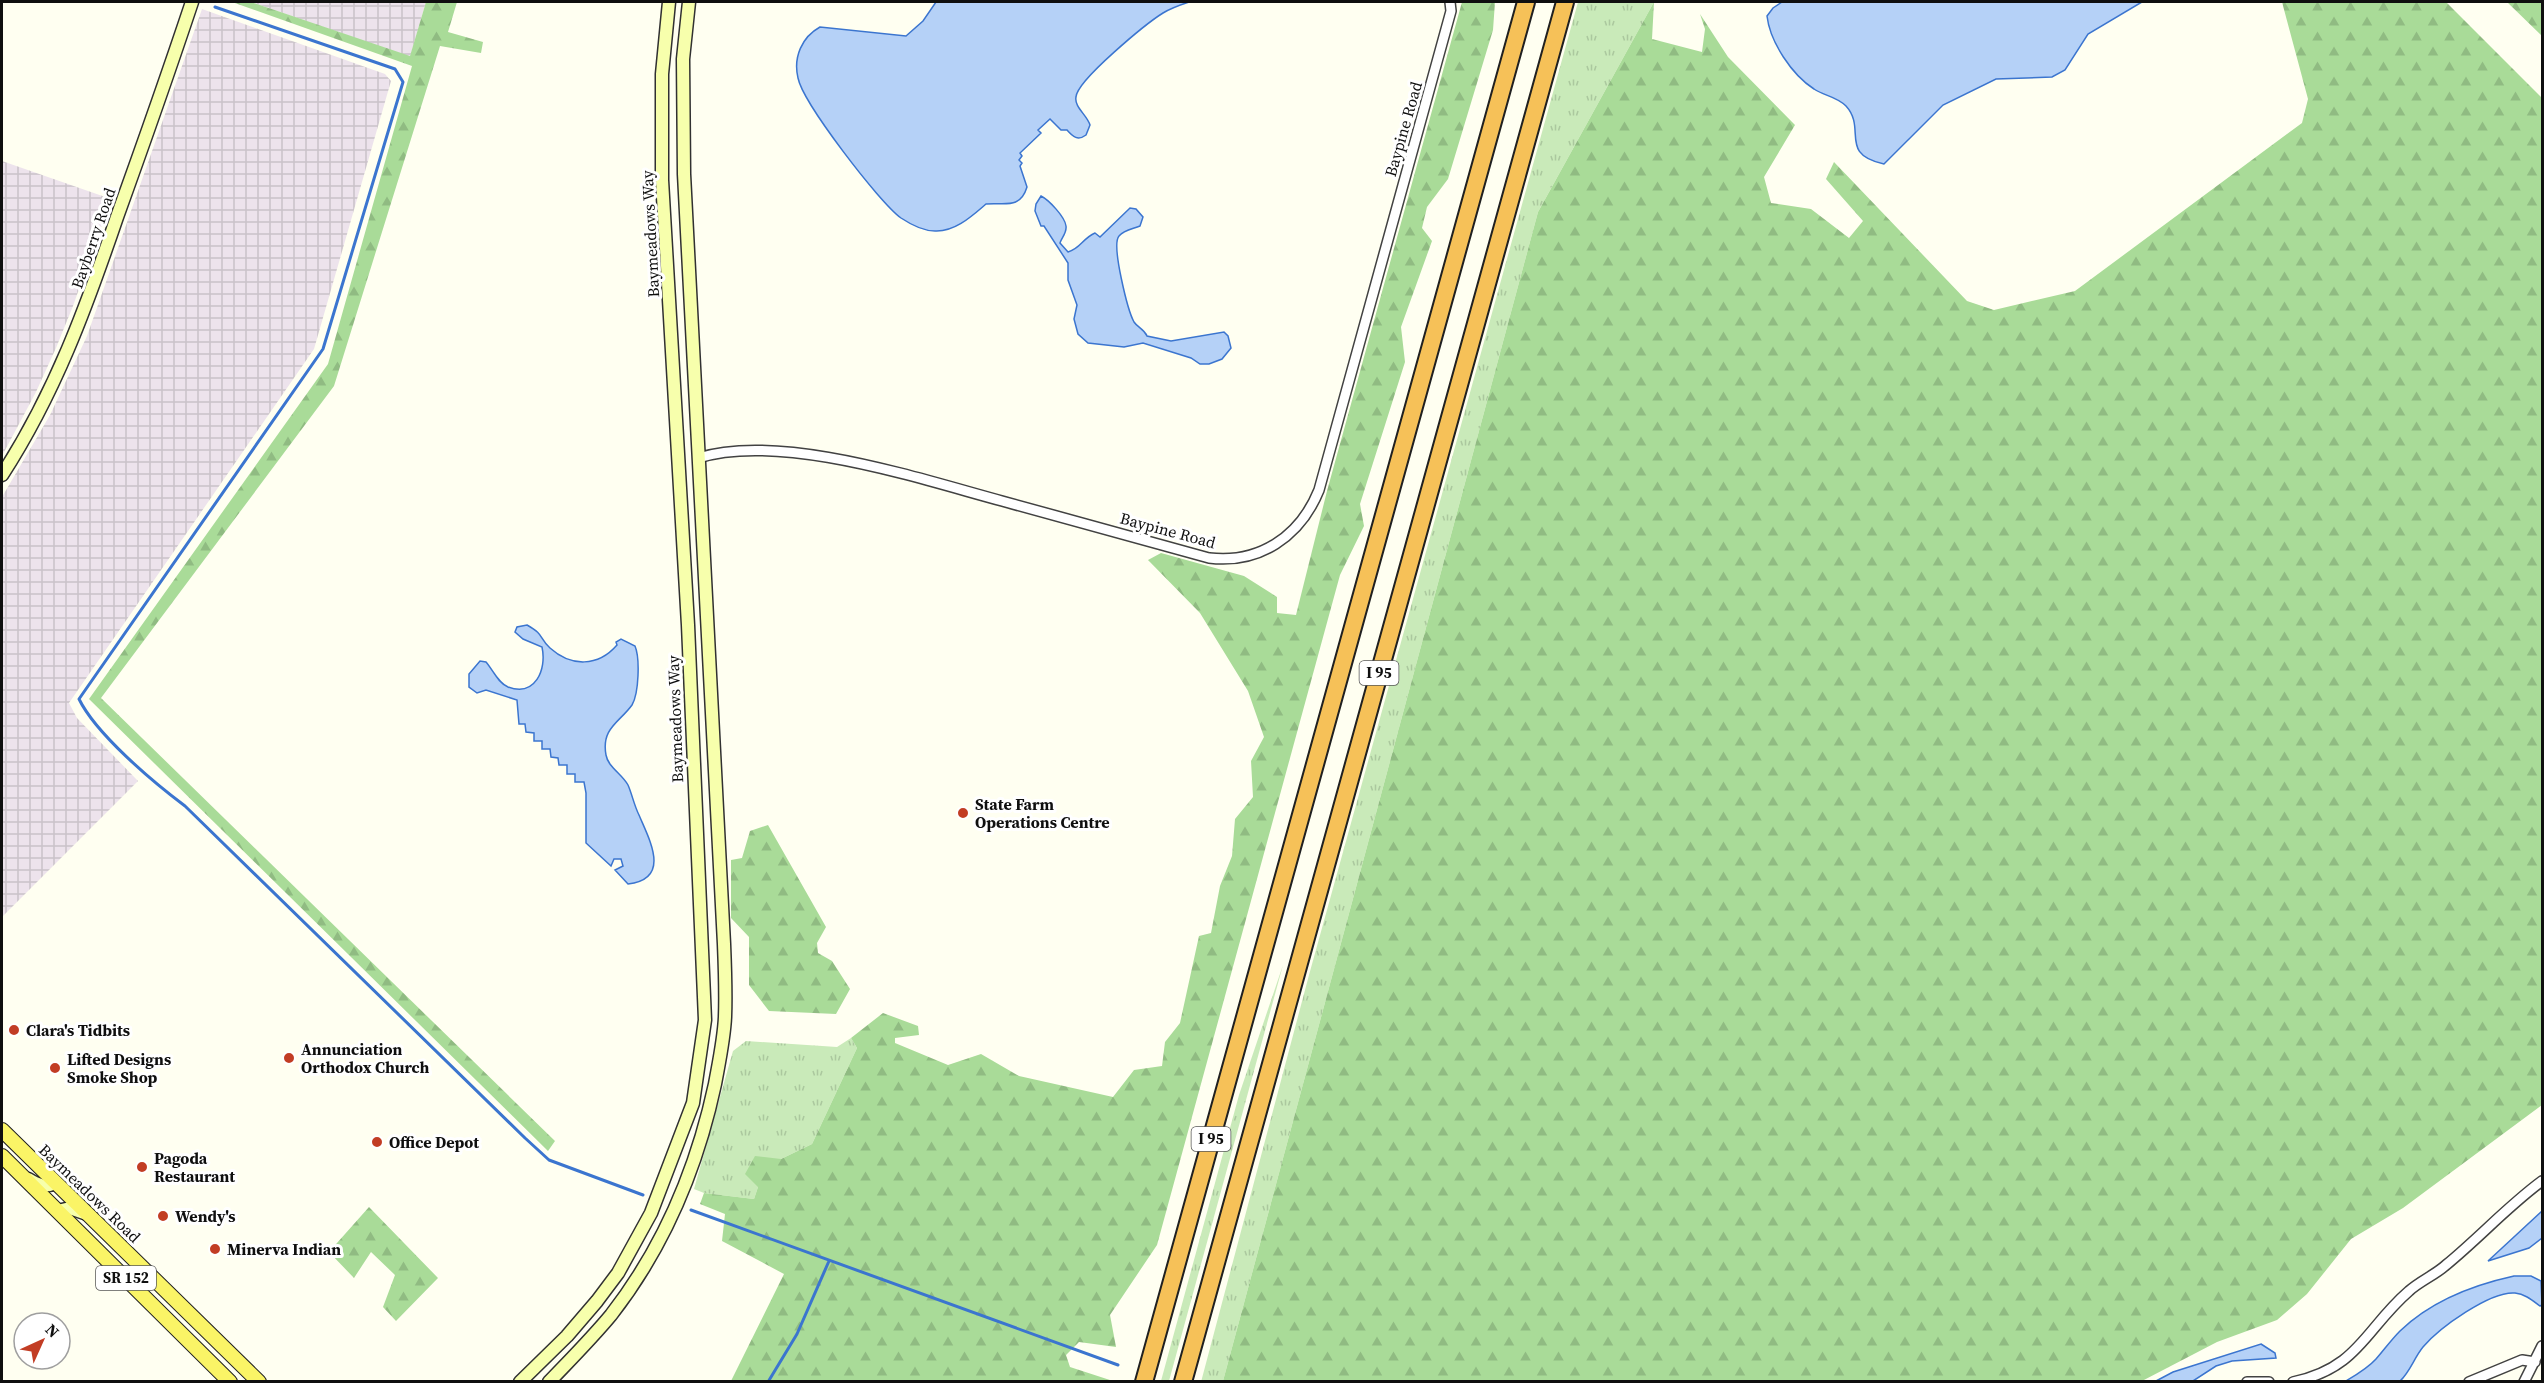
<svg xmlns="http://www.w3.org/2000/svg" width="2544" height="1383" font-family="'Source Serif 4',serif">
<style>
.industrial{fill:url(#industrial-grid)}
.grass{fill:url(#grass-tufts)}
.forest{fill:url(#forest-firs)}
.water{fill:#b5d1f7;stroke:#3b75cf;stroke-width:1.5}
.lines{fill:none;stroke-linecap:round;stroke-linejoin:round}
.stream{stroke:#3b75cf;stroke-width:3}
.street-casing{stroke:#424242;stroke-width:12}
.secondary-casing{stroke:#313131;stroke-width:15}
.primary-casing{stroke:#202020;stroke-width:16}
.highway-casing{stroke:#202020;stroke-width:20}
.street{stroke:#fff;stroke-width:9}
.secondary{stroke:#f7ffac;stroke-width:12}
.primary{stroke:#faf466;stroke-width:14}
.highway{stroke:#f6c158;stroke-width:16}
.poi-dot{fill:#c23d24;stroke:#fff;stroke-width:2}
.labels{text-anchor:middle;stroke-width:6;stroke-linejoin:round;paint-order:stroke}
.shield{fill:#fff;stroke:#575757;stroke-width:1.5}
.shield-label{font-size:15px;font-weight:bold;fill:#0f0f0f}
.street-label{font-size:16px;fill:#0f0f0f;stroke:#fff}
.poi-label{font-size:16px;font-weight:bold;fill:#0f0f0f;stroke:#fff;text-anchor:start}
</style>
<defs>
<pattern id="industrial-grid" width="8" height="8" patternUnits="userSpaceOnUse" patternTransform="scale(1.5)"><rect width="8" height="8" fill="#ede3ec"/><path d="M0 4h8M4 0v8" fill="none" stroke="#cac2c9"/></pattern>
<pattern id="grass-tufts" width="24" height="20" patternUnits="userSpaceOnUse" patternTransform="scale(1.5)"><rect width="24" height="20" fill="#c9eab9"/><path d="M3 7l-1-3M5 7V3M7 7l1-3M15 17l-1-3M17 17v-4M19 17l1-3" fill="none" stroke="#abc89e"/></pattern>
<pattern id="forest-firs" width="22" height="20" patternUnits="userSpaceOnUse" patternTransform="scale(1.5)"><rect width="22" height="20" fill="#a9db98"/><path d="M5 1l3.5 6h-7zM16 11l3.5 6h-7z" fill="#90bb82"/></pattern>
</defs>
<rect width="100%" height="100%" fill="#fffff1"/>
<path class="industrial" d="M251 2H426L410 57Z
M202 9 385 74 391 81 314 349 69 703 77 718 138 781 2 917V497L50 415 87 336Z
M2 161 111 199 73 306 56 348 36 392 2 456Z"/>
<path class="grass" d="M1578 2H1654L1538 212 1223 1381 1201 1382 1309 975Z
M1283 965 1169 1381H1161L1239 1095Z
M851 1038 857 1048 812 1144 781 1159 758 1187 754 1199 704 1193 694 1189 733 1051 746 1041 837 1047Z"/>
<path class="forest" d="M232 2H251L410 56 426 2H457L448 32 483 42 481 53 440 46 334 386 101 698 555 1141 548 1151 89 699 328 364 412 66Z
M1462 2H1495L1493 30 1448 179 1427 207 1422 228 1432 241 1401 327 1405 362 1360 504 1364 526 1340 575 1157 1245 1110 1315 1116 1347 1079 1342 1066 1355 1070 1367 1113 1381H731L784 1274 722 1241 725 1214 700 1204 704 1193 754 1199 758 1187 745 1174 755 1156 781 1159 812 1144 857 1048 851 1038 883 1013 918 1026 919 1035 895 1038V1043L948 1065 981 1054 1019 1076 1113 1097 1134 1070 1162 1066 1165 1042 1180 1023 1199 936 1211 933 1220 886 1232 856 1235 819 1253 797 1251 761 1264 737 1248 691 1200 613 1148 560 1161 553 1244 576 1277 597V613L1296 615 1327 491Z
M1654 2 1652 39 1702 52 1705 29 1700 14 1728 57 1795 125 1764 177 1771 203 1811 209 1849 238 1863 221 1826 179 1834 162 1967 301 1994 310 2075 291 2302 123 2308 99 2282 2H2446L2542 98V1105L2403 1208 2351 1239 2307 1294 2277 1320 2217 1342 2142 1381H1223L1538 212Z
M2507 2H2542V36Z
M768 825 826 927 817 943 818 953 832 961 850 989 836 1014 769 1011 749 985V937L731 918V860L742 858 750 831Z
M369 1207 438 1278 396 1321 383 1307 395 1275 371 1252 354 1278 329 1252Z"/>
<path class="water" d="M936 2H1189C1180 5 1171 8 1163 13 1147 23 1077 80 1076 97 1074 107 1087 115 1090 125L1086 135C1078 141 1073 137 1067 130H1061L1050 119 1038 130 1041 133 1020 153 1022 156 1019 160 1022 163 1020 166 1027 187C1020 210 1004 202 986 204 972 216 955 232 935 231 923 231 910 224 901 218 879 202 803 103 798 78 793 57 802 37 820 27L906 36 923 21Z
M1782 2H2142L2088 34 2065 70 2052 77 1996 79 1943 105 1884 164C1838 154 1867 129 1846 106 1836 96 1824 96 1814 89 1792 75 1770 42 1767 16L1773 8Z
M1041 196C1049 200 1065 217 1066 226 1067 233 1062 237 1060 243L1068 252C1080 249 1083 238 1095 233L1100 237 1130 208 1136 209 1143 217 1140 226C1133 229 1124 230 1119 236 1111 245 1128 311 1134 322 1138 328 1144 329 1147 336L1171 341 1224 332 1228 336 1231 348 1222 359 1209 364H1200L1191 358 1143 343 1124 347 1088 343 1078 334 1074 319 1077 305 1068 280V263L1044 226H1041L1035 211 1036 204Z
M527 625C545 635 538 637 550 648 571 667 598 667 617 645L616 642 621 639 635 646C640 658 639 693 632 705 620 722 601 728 606 755 608 767 622 774 628 785 632 794 634 805 639 815 649 839 672 879 628 884L615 870 623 866 621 859H614L611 866 586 843V793L584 782H575V774H567V765H559L558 758 551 757 550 749H542V741H534V733L526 732 525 724H519L517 700 486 690 477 693 469 687V674L480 661 486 662C493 670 498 683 508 687 535 697 547 670 542 647L523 639 515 632 517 627Z
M2542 1211V1238L2529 1248 2488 1261Z
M2514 1276H2531L2541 1281 2542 1305 2540 1306C2532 1300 2525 1294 2515 1293 2490 1291 2439 1328 2423 1347 2414 1358 2410 1372 2400 1381H2346C2356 1375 2368 1368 2376 1359 2384 1350 2391 1340 2400 1331 2431 1301 2473 1285 2514 1276Z
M2261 1344 2275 1353 2276 1358 2232 1361 2216 1366 2193 1381H2156L2173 1372Z"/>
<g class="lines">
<path class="stream" d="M215 7 395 69 403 82 323 349 79 699C96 734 153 782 185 806L525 1138 549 1160 643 1195
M691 1210 1118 1365
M768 1382 797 1334 829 1261"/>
<defs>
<path id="street" d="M698 458C780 432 920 479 1002 501 1071 520 1140 539 1209 558 1259 564 1300 537 1319 490L1451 11 1450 2
M2247 1382H2269
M2293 1382C2359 1368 2365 1329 2409 1291 2420 1281 2435 1275 2446 1265 2479 1238 2508 1206 2542 1181
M2469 1382 2522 1360 2535 1362
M2524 1382 2542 1346"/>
<path id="secondary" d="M2 475C55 393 86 308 117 217 143 145 168 74 192 2
M28 1179C38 1185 44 1188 56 1183
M58 1211 70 1208 87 1214
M520 1382 567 1336 597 1301 618 1273 651 1213 693 1103 705 1020 688 625 662 180V74L669 2
M549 1382C570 1360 592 1338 611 1315 664 1247 697 1168 715 1084 719 1062 724 1039 725 1017 726 993 725 968 724 944L684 174 683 59 689 2"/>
<path id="primary" d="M2 1130 259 1382
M2 1156 230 1382"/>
<path id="highway" d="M1144 1382 1526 2
M1183 1382 1565 2"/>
</defs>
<use href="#street" class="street-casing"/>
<use href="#secondary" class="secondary-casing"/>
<use href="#primary" class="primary-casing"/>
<use href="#highway" class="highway-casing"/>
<use href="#street" class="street"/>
<use href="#secondary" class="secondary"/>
<use href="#primary" class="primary"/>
<use href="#highway" class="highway"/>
</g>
<g class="poi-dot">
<circle cx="963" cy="813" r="6"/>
<circle cx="14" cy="1030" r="6"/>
<circle cx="289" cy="1058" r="6"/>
<circle cx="55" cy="1068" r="6"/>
<circle cx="377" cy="1142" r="6"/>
<circle cx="142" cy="1167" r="6"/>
<circle cx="163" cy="1216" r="6"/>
<circle cx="215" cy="1249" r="6"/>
</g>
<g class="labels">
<g class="shield">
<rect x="1359.5" y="661" width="39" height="24" rx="4.5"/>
<rect x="1191.5" y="1127" width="39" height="24" rx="4.5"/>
<rect x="96" y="1266" width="60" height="24" rx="4.5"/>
</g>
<g class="shield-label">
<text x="1379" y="678">I 95</text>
<text x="1211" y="1144">I 95</text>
<text x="126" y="1283">SR 152</text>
</g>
<g class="street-label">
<text transform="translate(1403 129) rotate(-74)" y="6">Baypine Road</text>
<text transform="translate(650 234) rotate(-93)" y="6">Baymeadows Way</text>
<text transform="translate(93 238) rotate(-71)" y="6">Bayberry Road</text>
<text transform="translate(1168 530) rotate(15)" y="6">Baypine Road</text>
<text transform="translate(675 719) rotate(-92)" y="6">Baymeadows Way</text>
<text transform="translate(90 1193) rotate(44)" y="6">Baymeadows Road</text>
</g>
<g class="poi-label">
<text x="975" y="810">State Farm<tspan x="975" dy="18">Operations Centre</tspan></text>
<text x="26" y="1036">Clara's Tidbits</text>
<text x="301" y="1055">Annunciation<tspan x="301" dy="18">Orthodox Church</tspan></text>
<text x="67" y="1065">Lifted Designs<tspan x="67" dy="18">Smoke Shop</tspan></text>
<text x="389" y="1148">Office Depot</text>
<text x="154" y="1164">Pagoda<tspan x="154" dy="18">Restaurant</tspan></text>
<text x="175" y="1222">Wendy's</text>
<text x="227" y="1255">Minerva Indian</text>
</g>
</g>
<rect width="2544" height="1383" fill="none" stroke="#0f0f0f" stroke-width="6"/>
<g transform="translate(42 1341) rotate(45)"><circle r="28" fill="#ffffff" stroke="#9f9f9f" stroke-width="1.5"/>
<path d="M0-4.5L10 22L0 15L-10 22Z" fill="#c23d24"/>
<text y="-9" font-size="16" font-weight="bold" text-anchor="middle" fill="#0f0f0f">N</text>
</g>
</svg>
